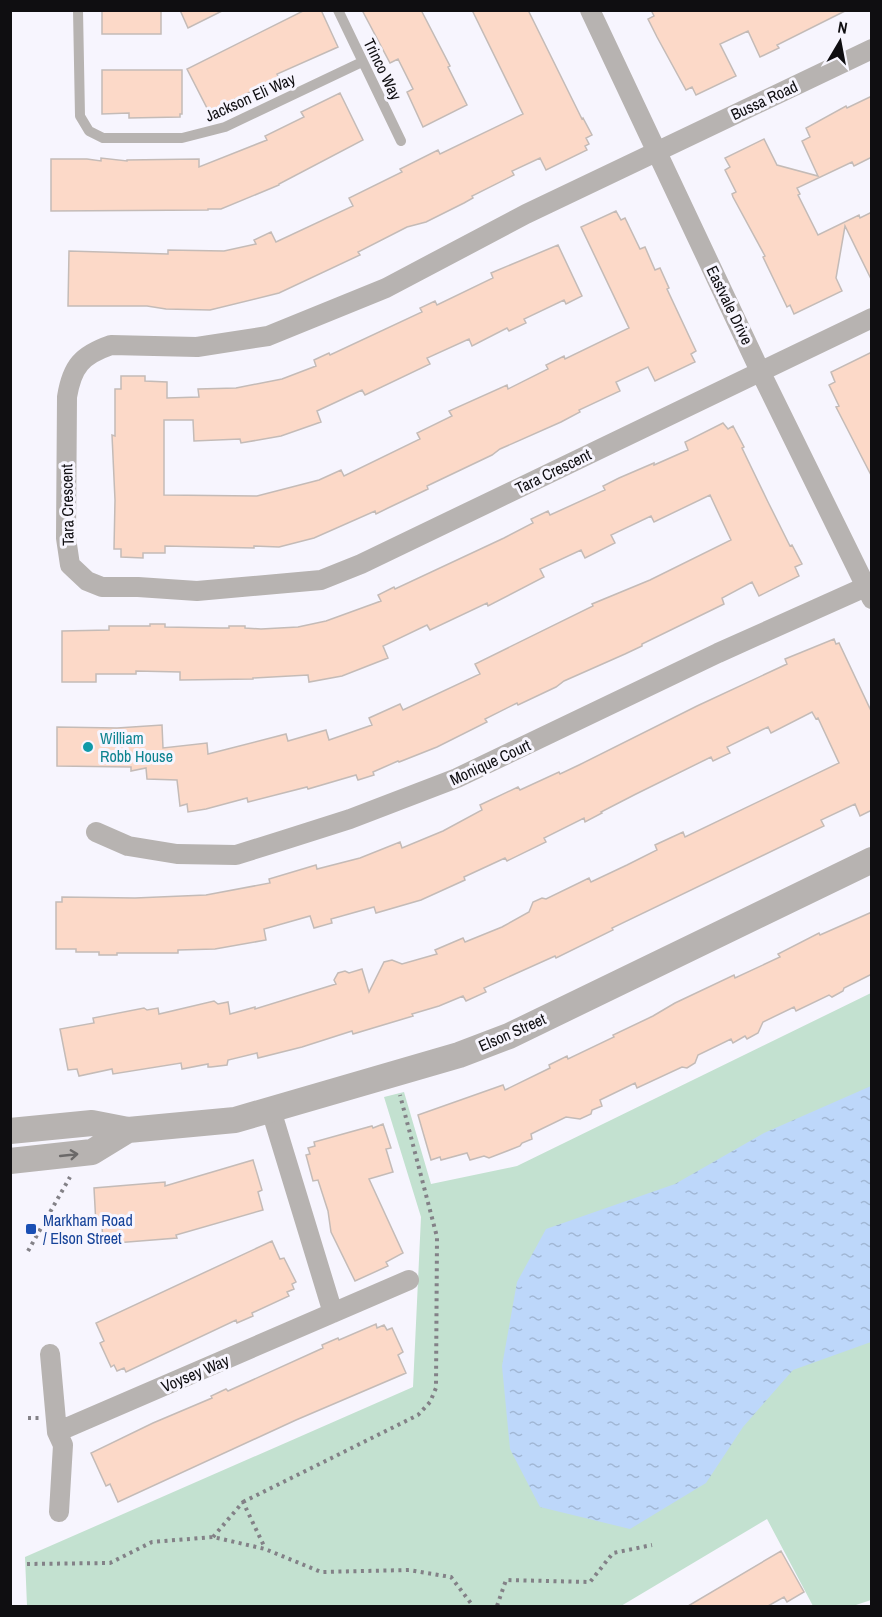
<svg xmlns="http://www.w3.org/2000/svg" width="882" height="1617" font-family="'Archivo Narrow',sans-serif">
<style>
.park{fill:#c3e1d0}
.water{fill:url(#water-ripples)}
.building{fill:#fcd9c8;stroke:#c4bbb7;stroke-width:1.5}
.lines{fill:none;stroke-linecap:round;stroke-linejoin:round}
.path{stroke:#838187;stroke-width:4;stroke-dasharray:3 4.5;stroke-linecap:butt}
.service{stroke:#b7b3b1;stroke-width:10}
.minor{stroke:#b7b3b1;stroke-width:20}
.tertiary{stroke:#b7b3b1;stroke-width:26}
.oneway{stroke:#6b6969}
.culture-dot{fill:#0f9aa8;stroke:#f7f5fe;stroke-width:2}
.transit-dot{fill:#1a4fb4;stroke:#f7f5fe;stroke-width:2}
.labels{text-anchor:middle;stroke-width:6;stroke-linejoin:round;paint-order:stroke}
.street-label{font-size:16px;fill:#0f0e11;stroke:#f7f5fe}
.culture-label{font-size:16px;fill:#0d838f;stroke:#f7f5fe;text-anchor:start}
.transit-label{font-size:16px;fill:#164399;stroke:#f7f5fe;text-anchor:start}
</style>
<defs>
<pattern id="water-ripples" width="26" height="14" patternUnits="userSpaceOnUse" patternTransform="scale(1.5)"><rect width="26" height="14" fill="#bdd7fa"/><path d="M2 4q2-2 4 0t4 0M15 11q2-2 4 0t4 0" fill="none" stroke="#a1b7d5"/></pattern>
</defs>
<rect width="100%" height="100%" fill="#f7f5fe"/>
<path class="park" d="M871 993V1600L853 1606H813L767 1519 621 1606H27L25 1557 413 1387 421 1217 384 1097 404 1092 431 1184 517 1166Z"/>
<path class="water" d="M871 1086V1342L793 1370 743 1427 706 1483 630 1529 540 1507 510 1449 502 1366 517 1282 546 1229 675 1184 764 1133Z"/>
<path class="building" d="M102 10H161V34H102Z
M180 10H224L188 28Z
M305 10H321L338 47 277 74 279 78 209 112 187 69Z
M362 10H421L450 66 448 67 467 105 423 127 407 92 413 89 398 59 390 63Z
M472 10H528L582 119 583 118 592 135 586 138 589 144 585 146 587 150 546 170 540 158 512 171 514 175 472 196 473 198 464 203 426 222 407 227 358 252 360 255 279 293 210 310 166 309 147 306H68L69 251 168 254V250L224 251 256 244 254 240 271 232 276 242 353 206 349 198 402 172 400 169 438 150 440 154 523 114Z
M651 10H847L777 45 779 48 760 57 748 31 720 44 736 76 696 95 692 87 686 90 657 37 648 19 654 16Z
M102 70H182V114H180V117L129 118V113L102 114Z
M340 93 363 140 279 184V185L221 209H208V210L51 211V159H87L101 161V158L127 161V160L199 159V167L267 140 265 136 304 117 301 112Z
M872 96V157L854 166 852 162 797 188 800 194 798 195 818 235 859 215 860 218 872 212V281L845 226 836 278 842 291 794 314 790 305 787 307 763 257 765 256 733 197 732 194 736 192 725 170 730 167 725 158 764 139 777 165 818 176 802 141 810 137 806 128 846 106 847 108Z
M616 211 621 220 625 218 640 249 645 247 655 270 660 268 669 288 667 289 696 351 691 354 695 362 655 381 648 367 616 382 620 391 579 410 580 412 561 422 500 449 492 455 427 486 428 489 388 508 376 514 375 511 314 538 279 547 254 546V548L165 546V553H143V558L121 557V549H114L115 500 112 435 115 436V389H121V376H145V381L167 382V398L199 397 198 389 236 388 282 379 316 366 314 360 329 353 330 355 422 312 420 308 435 301 437 305 493 278 491 273 558 245 582 296 566 304 564 300 524 319 526 323 509 331 507 328 472 346 469 339 427 358 430 364 365 395 362 390 317 411 321 422 281 436 241 443 240 439 194 441 193 420H164V495L257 496 319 480 341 470 344 476 420 439 417 433 452 416 449 411 507 385 508 389 548 369 546 365 564 356 565 359 629 328 581 227Z
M872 352V477L836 407 839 406 829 385 835 382 831 372Z
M723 423 728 429 733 426 744 447 742 448 768 502 790 546 792 545 802 564 795 567 799 576 759 596 752 582 722 598 724 604 642 644V646L625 654 564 681 556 687 518 705 517 703 485 719 487 722 437 747 399 762 398 761 373 772 374 775 358 780 356 775 308 789 307 787 248 802 247 798 206 809 188 812 187 804 180 806 177 780 147 779 146 768 131 771V767L57 766V727L117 728 162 725 163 748 207 743 208 754 286 734 288 741 326 730 329 740 372 725 369 718 400 704 403 710 480 674 475 664 593 606 592 604 650 580 731 540 710 495 654 522 651 516 611 535 615 543 585 558 581 550 540 569 544 577 488 606 487 603 430 630 427 625 383 646 388 658 342 676 309 682 308 675 253 678V679L180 680V672L136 671V674H96V682H62V631L109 630V626H150V624H165V627L220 628H229V626H245V628L261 629 298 627 326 621 381 601 378 595 394 587 395 589 504 538 533 523 531 519 548 511 550 515 605 490 603 486 619 478 654 463V465L688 450 685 442Z
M834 639 836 644 839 643 872 713V810L860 816 855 804 821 820 824 826 612 928 613 930 556 958 555 956 484 988 486 992 466 1001 463 996 439 1006 412 1014 413 1016 353 1034 352 1031 302 1047 258 1058 257 1053 228 1060 227 1065 211 1067H208V1064L182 1069 181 1063 113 1074 112 1069 79 1076 77 1069 68 1070 60 1029 94 1023 93 1018 144 1008 147 1010 158 1008 159 1014 214 1001 218 1004 228 1002 230 1014 255 1007V1009L336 984 334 980 338 973 345 971 349 973 362 969 369 992 384 962 392 960 402 964 437 954 435 950 463 938 465 942 502 927 529 912 533 902 542 898 546 899 589 878 591 882 627 865 657 850 655 845 683 832 685 837 839 763 818 718 816 719 812 712 771 733 768 727 727 747 730 753 713 761 711 757 636 794 601 812 602 813 585 822 584 818 544 838 546 842 507 861 505 858 464 877 465 880 421 900 376 913 374 907 331 919 332 923 314 928 310 916 264 929 266 940 215 949 178 950V953H117V955H99V952H76V949H56V902H62V897L135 898 206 895 270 883 269 879 316 865 317 869 360 858 400 842 402 848 443 831 482 810 480 805 518 787 520 790 559 772 560 774 579 765 697 706 787 664 785 659Z
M872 912V974L844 988 843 991 832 997 829 995 796 1011 794 1007 763 1022 758 1033 747 1039 745 1036 733 1043 731 1039 698 1055 695 1063 687 1068 682 1067 637 1088 635 1083 600 1100 602 1106 592 1110 591 1114 580 1119 566 1117 531 1134 532 1139 522 1143 520 1146 489 1158 484 1156 470 1160 467 1153 441 1160 440 1157 431 1160 418 1115 503 1085 505 1090 550 1068 549 1065 567 1056 568 1059 614 1037 613 1035 653 1016 675 1003 734 975 735 978 780 957 778 954 819 933 820 935Z
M383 1124 391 1148 386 1149 393 1172 369 1179 403 1253 386 1262 388 1266 355 1281 331 1232 328 1211 318 1180 313 1181 306 1155 310 1154 308 1148 315 1146 314 1142 372 1126 373 1128Z
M253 1160 262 1190 258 1192 263 1210 176 1235 177 1238 103 1244 102 1225H96L94 1188 165 1182V1186Z
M272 1241 280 1259 284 1258 296 1282 292 1284 294 1289 287 1292 289 1296 252 1313 253 1316 237 1323 236 1320 126 1372 124 1368 117 1371 114 1365 111 1367 100 1343 104 1341 96 1323Z
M376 1324 377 1328 384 1325 387 1330 392 1328 403 1352 398 1355 406 1373 296 1420 118 1502 110 1484 106 1486 91 1453 153 1423 212 1398 211 1396 226 1389 228 1391 323 1348 322 1345 338 1338 339 1340Z
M781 1551 804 1592 787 1602 784 1597 768 1606H688Z"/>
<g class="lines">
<path class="path" d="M28 1251 70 1177
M28 1418H39
M243 1502 418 1415 430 1402 436 1388 437 1237 400 1095
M213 1537 243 1502 265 1548
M27 1564 110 1563 152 1542 213 1537 265 1549 321 1572 409 1570 451 1577 473 1606
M497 1606 506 1580 590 1582 613 1553 652 1545"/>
<path class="service" d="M78 10 80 116 89 131 103 138H182L225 127 362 62
M338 10 401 141"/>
<path class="minor" d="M590 10 760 371 872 599
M872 49 526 214 386 288 268 336 197 347 111 345C82 355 72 366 67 397L66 538 70 565 87 581 102 587H138L197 591 321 580 361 564 872 318
M96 832 128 846 177 854 236 855 284 840 350 819 457 778 718 653 872 584
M271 1110 333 1313
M50 1354 57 1432 63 1445 59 1512
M57 1432 409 1280"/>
<path class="tertiary" d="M10 1131 92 1123 128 1130 235 1120 459 1055 509 1036 872 860
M10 1161 92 1152 128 1130"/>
</g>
<defs><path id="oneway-shaft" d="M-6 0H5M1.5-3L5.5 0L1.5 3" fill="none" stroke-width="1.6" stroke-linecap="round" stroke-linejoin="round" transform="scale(1.5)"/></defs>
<use class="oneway" href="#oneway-shaft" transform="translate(69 1155) rotate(-6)"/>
<circle class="culture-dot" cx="88" cy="747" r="6"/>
<rect class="transit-dot" x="25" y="1223" width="12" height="12" rx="3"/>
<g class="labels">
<g class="street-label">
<text transform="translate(383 69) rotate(64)" y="6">Trinco Way</text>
<text transform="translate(250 97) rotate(-24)" y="6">Jackson Eli Way</text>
<text transform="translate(764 100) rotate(-25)" y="6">Bussa Road</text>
<text transform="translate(730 305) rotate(64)" y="6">Eastvale Drive</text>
<text transform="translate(553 471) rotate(-26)" y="6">Tara Crescent</text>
<text transform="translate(67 505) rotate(-91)" y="6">Tara Crescent</text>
<text transform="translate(490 762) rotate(-25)" y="6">Monique Court</text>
<text transform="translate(512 1032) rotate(-24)" y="6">Elson Street</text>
<text transform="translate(195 1373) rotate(-23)" y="6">Voysey Way</text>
</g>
<g class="culture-label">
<text x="100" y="744">William<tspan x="100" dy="18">Robb House</tspan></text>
</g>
<g class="transit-label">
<text x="43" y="1226">Markham Road<tspan x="43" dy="18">/ Elson Street</tspan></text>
</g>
</g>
<rect width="882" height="1617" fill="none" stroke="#0f0e11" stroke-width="24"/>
<g transform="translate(840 42) rotate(10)" stroke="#f7f5fe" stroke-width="4.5" paint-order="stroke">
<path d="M0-4.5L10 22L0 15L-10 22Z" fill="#0f0e11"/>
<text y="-9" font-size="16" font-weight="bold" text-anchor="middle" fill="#0f0e11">N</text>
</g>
</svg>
